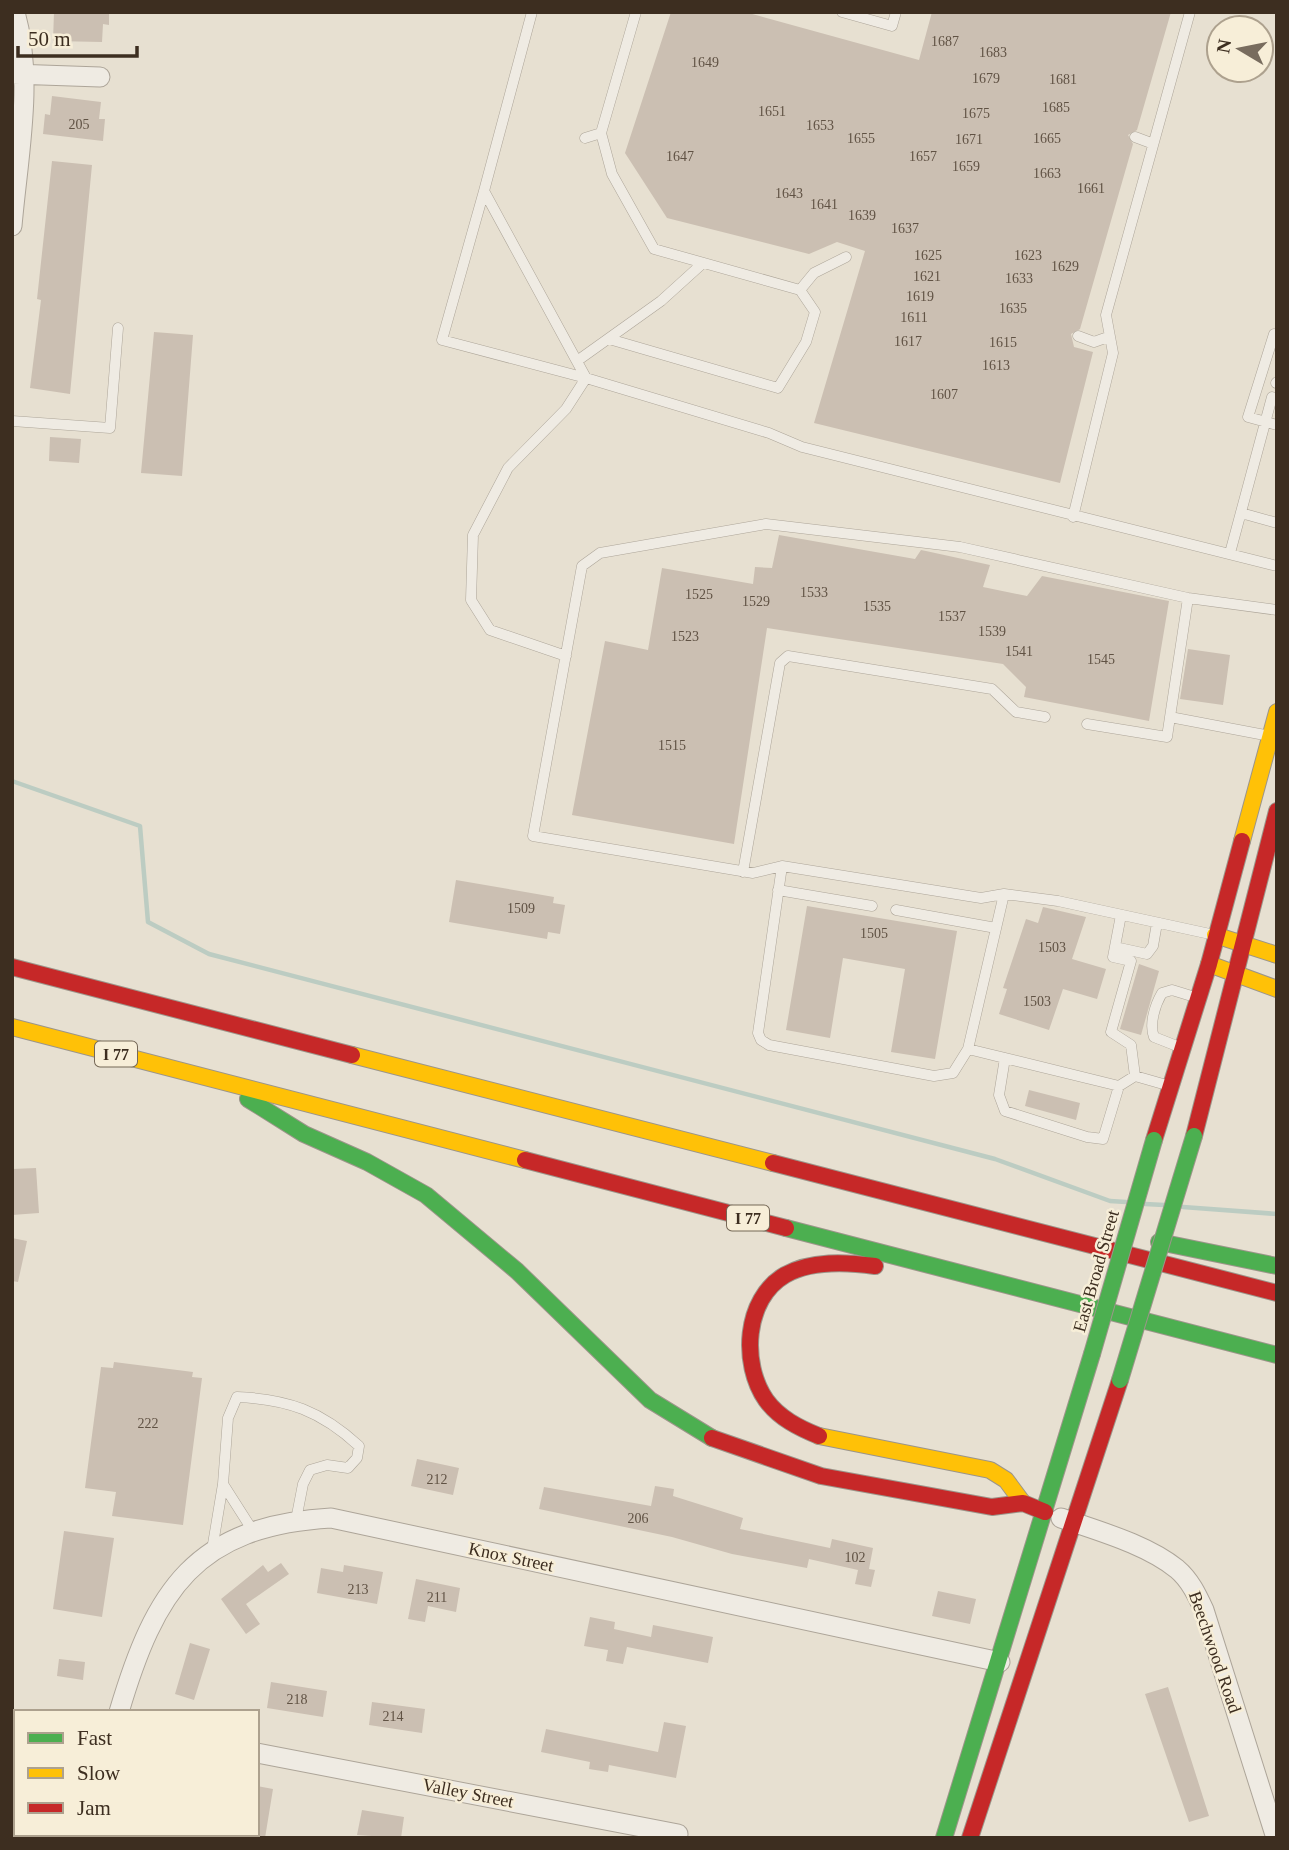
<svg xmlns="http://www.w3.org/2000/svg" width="1289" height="1850" font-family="'Times New Roman',serif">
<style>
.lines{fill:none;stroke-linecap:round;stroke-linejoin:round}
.stream{stroke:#bcccc2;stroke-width:4.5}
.building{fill:#cbbfb2}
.lane-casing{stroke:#ada599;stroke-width:11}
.street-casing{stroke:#ada599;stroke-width:21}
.fast-casing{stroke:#9c958a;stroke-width:18}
.slow-casing{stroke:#9c958a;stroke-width:18}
.jam-casing{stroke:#9c958a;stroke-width:18}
.lane{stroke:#efebe3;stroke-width:10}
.street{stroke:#efebe3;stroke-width:19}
.fast{stroke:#4caf50;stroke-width:16}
.slow{stroke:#ffc107;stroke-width:16}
.jam{stroke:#c62828;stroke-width:16}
.fast-bridge-casing{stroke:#9c958a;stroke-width:18;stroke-linecap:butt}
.fast-bridge{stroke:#4caf50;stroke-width:16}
.labels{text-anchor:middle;stroke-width:5;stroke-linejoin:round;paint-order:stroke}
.number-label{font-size:14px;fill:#605244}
.shield{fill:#f7eed8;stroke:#756857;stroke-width:2}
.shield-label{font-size:16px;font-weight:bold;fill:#3d2e20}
.street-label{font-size:18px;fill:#3d2e20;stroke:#f7eed8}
</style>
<rect width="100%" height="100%" fill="#e7e0d1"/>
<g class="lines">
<path class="stream" d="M12 781 140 826 148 922 209 954 995 1159 1110 1201 1126 1202
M1145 1204 1164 1205
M1183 1207 1277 1214"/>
</g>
<path class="building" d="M54 12H109V25L103 24 102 42 53 41Z
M671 12H745L919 60 932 12H1171L1137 130 1128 135 1133 144 1080 329 1071 334 1074 347 1093 352 1060 483 814 423 865 251 837 242 809 254 667 218 625 153Z
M52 96 101 102 99 119H105L103 141 43 134 45 114 50 115Z
M52 161 92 165 70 394 30 388 41 300 37 299Z
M154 332 193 335 182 476 141 473Z
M50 437 81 439 79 463 49 461Z
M779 535 915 559 921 550 926 551 990 565 983 587 1027 596 1042 576 1169 601 1149 721 1024 697 1026 687 1003 664 767 628 734 844 572 815 605 641 648 650 662 568 753 584 755 567 772 568Z
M1188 649 1230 655 1223 705 1180 699Z
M456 880 554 897 553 903 565 905 560 934 548 932 547 939 449 922Z
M807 906 957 931 935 1059 891 1052 905 969 843 958 830 1038 786 1030Z
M1043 907 1086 917 1072 959 1106 969 1097 999 1063 989 1049 1030 999 1014 1007 989 1003 988 1026 919 1038 923Z
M1139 964 1159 971 1141 1035 1120 1029Z
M1029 1090 1080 1103 1076 1120 1025 1106Z
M36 1168 39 1213 12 1215V1169Z
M12 1238 27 1241 18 1282 12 1281Z
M114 1362 193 1372 192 1377 202 1378 183 1525 112 1516 116 1492 85 1488 101 1367 113 1368Z
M417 1459 459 1468 453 1495 411 1486Z
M655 1486 674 1489 673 1496 743 1518 740 1529 830 1548 832 1539 873 1548 869 1569 875 1570 871 1587 855 1584 858 1570 809 1559 807 1568 732 1554 672 1537 539 1509 544 1487 651 1506Z
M64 1531 114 1538 102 1617 53 1609Z
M281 1563 289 1574 246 1604 260 1624 246 1634 221 1599 263 1565 268 1572Z
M344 1565 383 1572 377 1604 317 1593 321 1568 343 1572Z
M416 1579 460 1588 456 1612 428 1606 425 1622 408 1619Z
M938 1591 976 1599 970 1624 932 1616Z
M590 1617 615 1622 614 1629 651 1637 653 1625 713 1637 708 1663 627 1647 623 1664 606 1661 608 1650 584 1646Z
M190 1643 210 1649 194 1700 175 1694Z
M59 1659 85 1662 83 1680 57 1676Z
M271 1682 327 1691 323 1717 267 1708Z
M1168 1687 1209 1816 1189 1822 1145 1694Z
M372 1702 425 1709 422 1733 369 1725Z
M664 1722 686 1726 676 1778 609 1765 608 1772 589 1769 590 1762 541 1752 546 1729 658 1752Z
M257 1786 273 1789 265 1838H257Z
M362 1810 404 1817 401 1838 357 1835Z"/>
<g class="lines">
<defs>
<path id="lane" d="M532 12 484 191 586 378 566 409 508 468 473 535 471 600 490 630 566 656
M842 12 892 26 896 12
M1135 137 1151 143
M585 138 601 133
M484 191 442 340 586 378 769 433 802 447 1277 566
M800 290 814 273 846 257
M1277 335 1274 334 1248 417 1277 425
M1078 336 1094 342 1108 337
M609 339 778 388 806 342 815 312 800 290 654 249 612 174 601 133 636 12
M577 361 661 301 703 263
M1276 383 1277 382
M12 421 110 428 118 328
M1241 513 1277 523
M1073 517 1113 353 1106 315 1190 12
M1230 553 1272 397
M1170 717 1188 598
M1087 724 1167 737 1170 717 1270 736
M782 866 758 1033 761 1040 769 1045 934 1076 953 1073 968 1049
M743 872 780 663 788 656 992 689 1016 712 1045 717
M778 890 872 906
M1004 894 981 898 782 866 753 873 533 836 582 566 600 553 766 524 960 547 1188 598 1277 610
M896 910 996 928
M1121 915 1113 957 1131 961 1111 1032 1131 1045 1135 1076
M1115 947 1147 954 1153 946 1157 923
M1182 1048 1154 1037C1149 1024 1155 1005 1162 993L1172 990 1198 998
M1005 1058 999 1095 1005 1111 1087 1137 1103 1139 1119 1086
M1170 1086 1135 1076 1119 1086 968 1049 1004 894 1058 901 1210 934
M223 1484 253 1531
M212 1550 223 1484 228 1418 237 1397C288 1399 321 1411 359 1446L357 1458 348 1468 327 1465 310 1470 303 1484 296 1520"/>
<path id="street" d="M13 74 100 77
M12 226C18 156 34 80 15 12
M1061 1518C1098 1531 1146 1544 1177 1569 1190 1580 1197 1595 1204 1610L1276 1838
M119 1712C155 1590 195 1526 331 1518L1000 1662
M257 1753 678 1834 677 1838
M120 1834V1838"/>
<path id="fast" d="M248 1099 304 1134 367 1162 426 1195 517 1271 650 1400 712 1438
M786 1228 1277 1355
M1159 1242 1277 1266
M944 1838 1092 1354"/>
<path id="slow" d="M1242 841 1277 712
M1215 935 1277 955
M1209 964 1277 989
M12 1027 525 1160
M352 1055 773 1163
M819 1436 990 1470 1006 1480 1023 1503"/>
<path id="jam" d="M12 967 352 1055
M1194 1136 1277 811
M1154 1140 1209 964 1242 841
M525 1160 786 1228
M773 1163 1277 1293
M819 1436C799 1428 779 1418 766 1400 741 1364 744 1299 785 1275 811 1260 846 1262 875 1266
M712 1438 821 1476 992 1507 1023 1503 1045 1512
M970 1838 1120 1380"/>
</defs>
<use href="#lane" class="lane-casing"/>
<use href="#street" class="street-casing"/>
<use href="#fast" class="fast-casing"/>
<use href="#slow" class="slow-casing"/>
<use href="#jam" class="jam-casing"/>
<use href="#lane" class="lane"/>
<use href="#street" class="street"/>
<use href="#fast" class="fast"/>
<use href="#slow" class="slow"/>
<use href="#jam" class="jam"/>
<defs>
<path id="fast-bridge" d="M1092 1354 1154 1140
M1120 1380 1194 1136"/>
</defs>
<use href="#fast-bridge" class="fast-bridge-casing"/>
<use href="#fast-bridge" class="fast-bridge"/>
</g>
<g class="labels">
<g class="number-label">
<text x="945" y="46">1687</text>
<text x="993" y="57">1683</text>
<text x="705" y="67">1649</text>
<text x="986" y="83">1679</text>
<text x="1063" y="84">1681</text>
<text x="1056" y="112">1685</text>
<text x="772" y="116">1651</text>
<text x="976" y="118">1675</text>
<text x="79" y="129">205</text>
<text x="820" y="130">1653</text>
<text x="861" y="143">1655</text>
<text x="1047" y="143">1665</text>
<text x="969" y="144">1671</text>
<text x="680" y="161">1647</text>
<text x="923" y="161">1657</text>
<text x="966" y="171">1659</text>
<text x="1047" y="178">1663</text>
<text x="1091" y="193">1661</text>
<text x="789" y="198">1643</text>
<text x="824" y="209">1641</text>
<text x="862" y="220">1639</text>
<text x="905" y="233">1637</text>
<text x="928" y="260">1625</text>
<text x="1028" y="260">1623</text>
<text x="1065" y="271">1629</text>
<text x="927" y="281">1621</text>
<text x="1019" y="283">1633</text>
<text x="920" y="301">1619</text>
<text x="1013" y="313">1635</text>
<text x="914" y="322">1611</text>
<text x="908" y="346">1617</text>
<text x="1003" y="347">1615</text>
<text x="996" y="370">1613</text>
<text x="944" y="399">1607</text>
<text x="814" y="597">1533</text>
<text x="699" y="599">1525</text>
<text x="756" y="606">1529</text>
<text x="877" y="611">1535</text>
<text x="952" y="621">1537</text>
<text x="992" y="636">1539</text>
<text x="685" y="641">1523</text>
<text x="1019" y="656">1541</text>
<text x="1101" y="664">1545</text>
<text x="672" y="750">1515</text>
<text x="521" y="913">1509</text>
<text x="874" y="938">1505</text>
<text x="1052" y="952">1503</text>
<text x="1037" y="1006">1503</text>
<text x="148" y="1428">222</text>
<text x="437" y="1484">212</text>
<text x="638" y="1523">206</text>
<text x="855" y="1562">102</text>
<text x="358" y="1594">213</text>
<text x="437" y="1602">211</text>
<text x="297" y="1704">218</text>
<text x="393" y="1721">214</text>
</g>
<g class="shield">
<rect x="95" y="1041.5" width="42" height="25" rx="5"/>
<rect x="727" y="1205.5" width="42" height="25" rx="5"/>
</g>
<g class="shield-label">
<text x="116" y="1060">I 77</text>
<text x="748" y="1224">I 77</text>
</g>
<g class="street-label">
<text transform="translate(1096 1271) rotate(-74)" y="6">East Broad Street</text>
<text transform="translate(511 1557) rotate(12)" y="6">Knox Street</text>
<text transform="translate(1215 1652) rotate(71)" y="6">Beechwood Road</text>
<text transform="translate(468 1793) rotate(11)" y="6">Valley Street</text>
</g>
</g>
<rect width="1289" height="1850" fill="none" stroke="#3d2e20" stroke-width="28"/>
<rect x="14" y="1710" width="245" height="126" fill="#f7eed8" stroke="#ada18e" stroke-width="2"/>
<rect x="28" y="1733" width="35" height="10" fill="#4caf50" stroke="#ada18e" stroke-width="2"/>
<text x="77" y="1745" font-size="21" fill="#3d2e20">Fast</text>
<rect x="28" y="1768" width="35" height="10" fill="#ffc107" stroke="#ada18e" stroke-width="2"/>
<text x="77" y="1780" font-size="21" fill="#3d2e20">Slow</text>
<rect x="28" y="1803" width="35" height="10" fill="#c62828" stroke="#ada18e" stroke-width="2"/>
<text x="77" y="1815" font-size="21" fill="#3d2e20">Jam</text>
<g transform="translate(1240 49) rotate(280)"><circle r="33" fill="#f7eed8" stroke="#ada18e" stroke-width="2"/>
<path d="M0-5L12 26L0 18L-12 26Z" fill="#786c5e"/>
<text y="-10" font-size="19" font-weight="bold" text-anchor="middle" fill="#3d2e20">N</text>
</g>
<path d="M18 46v10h119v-10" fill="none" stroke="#3d2e20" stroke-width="3.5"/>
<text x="28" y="46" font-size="21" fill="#3d2e20" stroke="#f7eed8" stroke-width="5" paint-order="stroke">50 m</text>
</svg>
